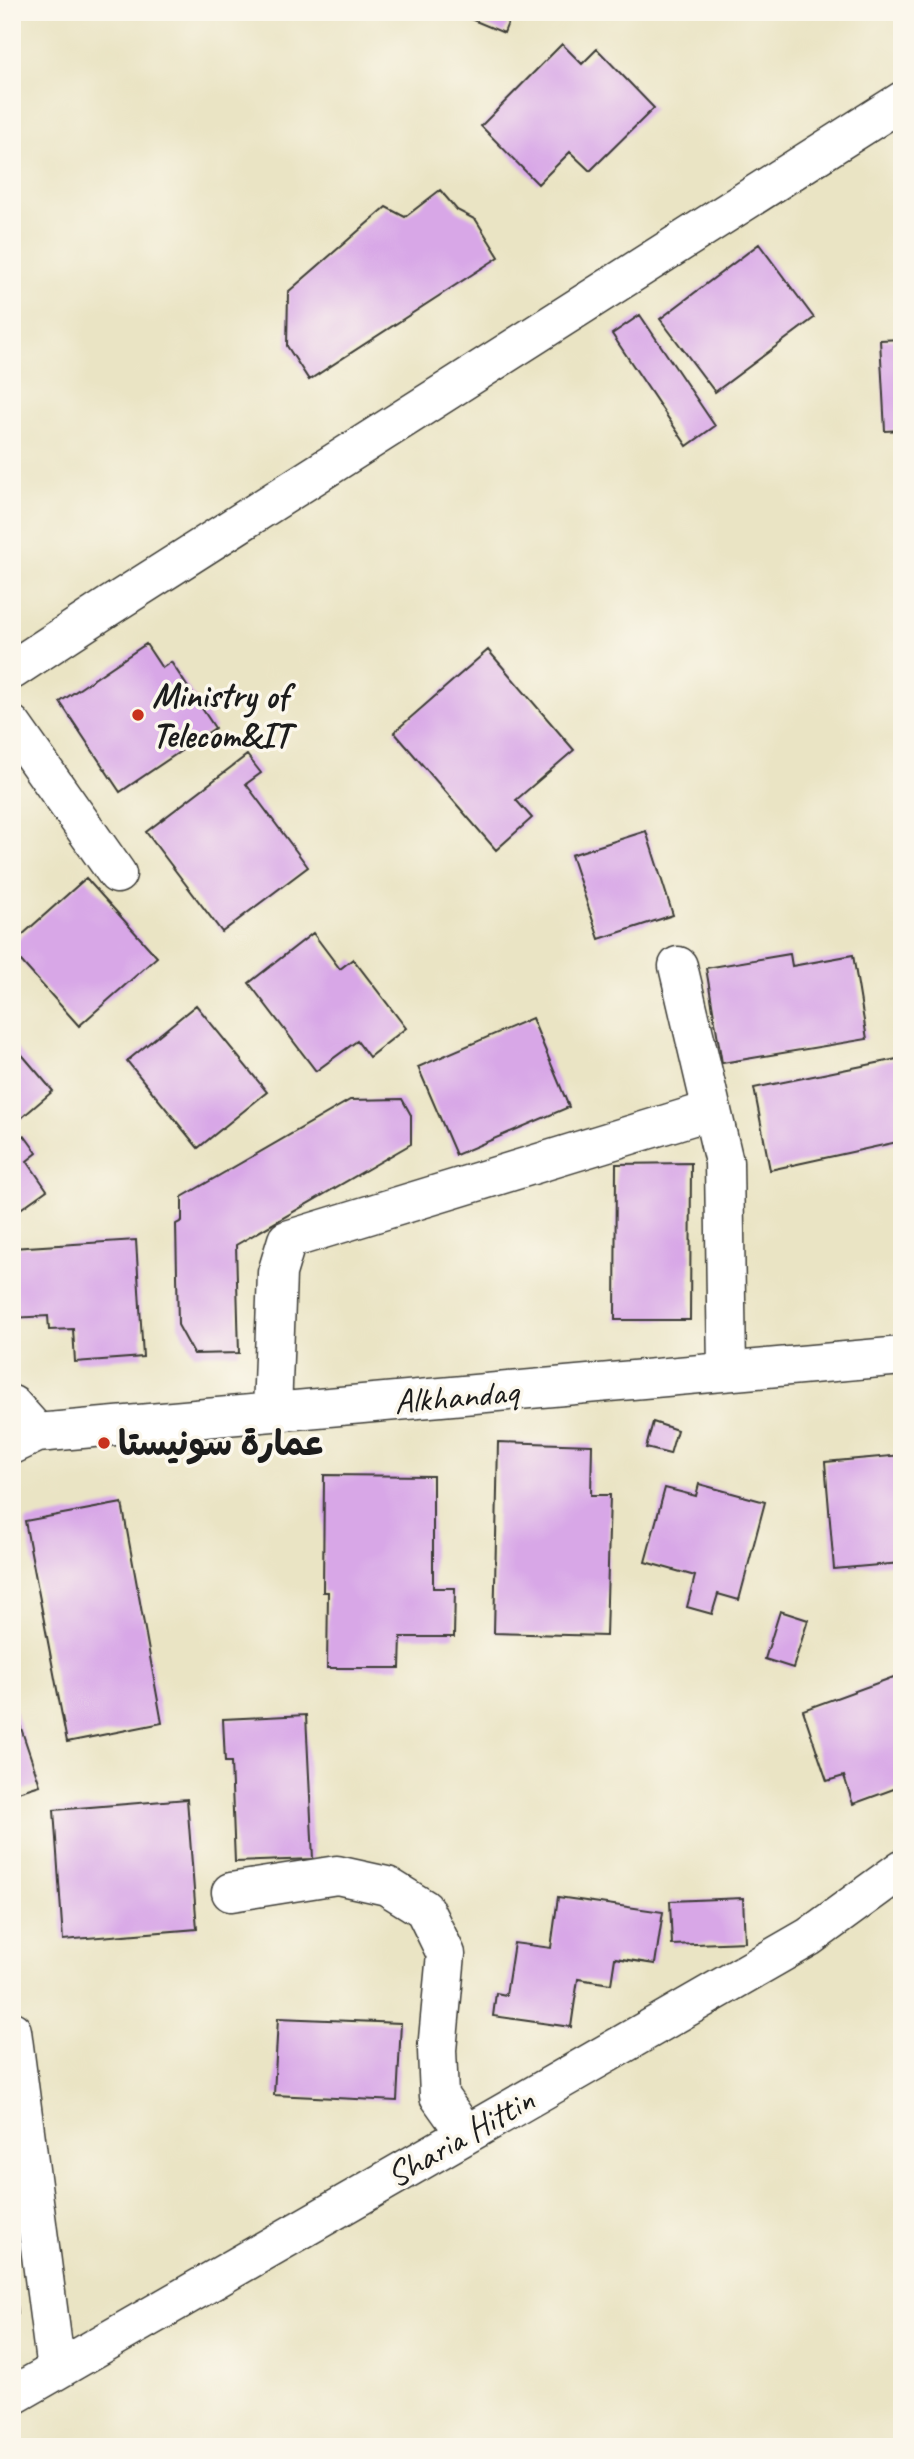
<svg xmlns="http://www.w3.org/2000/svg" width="914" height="2459" font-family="Caveat,'Playpen Sans Arabic',sans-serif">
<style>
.building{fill:#d8a7e7}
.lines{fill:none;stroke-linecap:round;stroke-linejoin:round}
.minor-casing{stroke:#3b3a35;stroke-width:41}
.minor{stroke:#fff;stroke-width:38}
.poi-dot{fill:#c8321e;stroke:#fbf7ec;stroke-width:2.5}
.labels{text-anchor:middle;stroke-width:7;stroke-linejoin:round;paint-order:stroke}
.poi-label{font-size:35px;font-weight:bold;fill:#1c1c1c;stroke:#fbf7ec;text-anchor:start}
.street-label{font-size:35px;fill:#1c1c1c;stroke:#fbf7ec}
</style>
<rect width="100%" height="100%" fill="#fbf7ec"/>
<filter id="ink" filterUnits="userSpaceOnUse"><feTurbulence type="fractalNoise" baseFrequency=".0143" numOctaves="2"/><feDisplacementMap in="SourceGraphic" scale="14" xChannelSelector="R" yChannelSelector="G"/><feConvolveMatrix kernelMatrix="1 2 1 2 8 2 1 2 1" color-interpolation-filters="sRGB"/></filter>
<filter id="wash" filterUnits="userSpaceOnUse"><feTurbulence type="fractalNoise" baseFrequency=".00686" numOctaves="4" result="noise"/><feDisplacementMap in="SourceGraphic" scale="28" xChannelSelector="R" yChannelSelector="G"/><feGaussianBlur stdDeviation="1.57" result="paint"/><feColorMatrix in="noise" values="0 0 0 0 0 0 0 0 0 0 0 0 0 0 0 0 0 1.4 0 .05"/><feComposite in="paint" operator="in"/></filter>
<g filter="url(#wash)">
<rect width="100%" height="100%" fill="#eae4c4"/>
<g id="blocks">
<path class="building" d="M454 12H512L504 33Z
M562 44 582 64 597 49 654 108 590 171 570 152 538 184 481 126Z
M440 190 457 210 476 220 499 257 309 380 287 346 288 292 386 207 405 217Z
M759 244 814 318 715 392 660 319Z
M640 315 715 426 687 446 612 334Z
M902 339V430L885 431 880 340Z
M146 644 162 668 171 662 215 728 120 792 60 702Z
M488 650 574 750 516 800 532 818 496 850 394 732Z
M247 755 261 773 246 784 308 867 222 932 146 832Z
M646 831 673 915 599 939 571 855Z
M86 878 157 957 79 1026 12 951V944Z
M313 933 340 969 353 959 406 1028 369 1057 357 1041 316 1071 249 983Z
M790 954 792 966 853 955 867 1039 722 1063 706 968Z
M196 1005 267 1092 198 1148 127 1061Z
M532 1018 569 1107 456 1155 418 1067Z
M12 1043 53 1091 12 1126Z
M897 1059 902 1082V1141L770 1170 754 1088Z
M402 1099 411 1115V1144L236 1245 239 1353 194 1354 178 1325 176 1224 182 1221V1197L350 1100Z
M24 1135 37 1153 27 1161 47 1190 12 1215V1143Z
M691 1163 690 1320H615L616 1164Z
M136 1240 143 1357 75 1362 73 1329 49 1330 48 1316 12 1318V1248Z
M653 1422 677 1430 670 1454 646 1448Z
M498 1442 592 1445 591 1495H610L606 1636 494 1633Z
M902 1455V1537L899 1538 901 1563 834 1569 825 1462Z
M324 1475 433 1476V1588H455L454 1637H401L400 1668H327L328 1592H323Z
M699 1484 765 1502 739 1600 718 1594 712 1614 687 1607 695 1576 645 1562 665 1488 696 1496Z
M122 1503 162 1723 67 1742 25 1521Z
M780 1611 808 1620 793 1668 765 1659Z
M902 1674V1786L853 1804 844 1776 827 1781 803 1710Z
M12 1701 40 1785 12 1794Z
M306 1715 313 1859 235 1862 231 1762H225L223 1719Z
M187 1799 197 1929 63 1940 54 1810Z
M558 1897 663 1912 655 1964 615 1958 611 1984 578 1979 571 2027 493 2016 496 1993 506 1995 514 1943 551 1948Z
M743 1898 745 1942 672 1945 670 1901Z
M278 2018 401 2023 397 2101 274 2095Z
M12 2282 15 2287 18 2314 12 2318Z"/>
</g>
</g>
<g filter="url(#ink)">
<use href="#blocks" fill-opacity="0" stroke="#3b3a35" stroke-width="2"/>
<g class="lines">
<defs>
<path id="minor" d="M12 670 108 607 902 101
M12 725 117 874
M678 966 724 1162 727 1371
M12 1405 37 1433
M272 1412 277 1273 287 1240 712 1110
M12 1445 37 1433 902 1356
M231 1892 337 1875 387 1886 424 1909 446 1954 437 2050 439 2096 466 2134
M12 2031 56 2370
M12 2396 809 1937 902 1869"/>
</defs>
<use href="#minor" class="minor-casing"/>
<use href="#minor" class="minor"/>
</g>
</g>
<g class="poi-dot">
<circle cx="138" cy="715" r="7"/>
<circle cx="104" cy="1443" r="7"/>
</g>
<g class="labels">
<g class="poi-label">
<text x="152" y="707">Ministry of<tspan x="152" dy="40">Telecom&amp;IT</tspan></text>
<text x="118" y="1455">عمارة سونيستا</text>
</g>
<g class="street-label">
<text transform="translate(456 1396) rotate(-5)" y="12">Alkhandaq</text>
<text transform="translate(460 2137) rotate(-30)" y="12">Sharia Hittin</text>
</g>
</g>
<rect width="914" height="2459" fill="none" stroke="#fbf7ec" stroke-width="42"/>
</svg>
